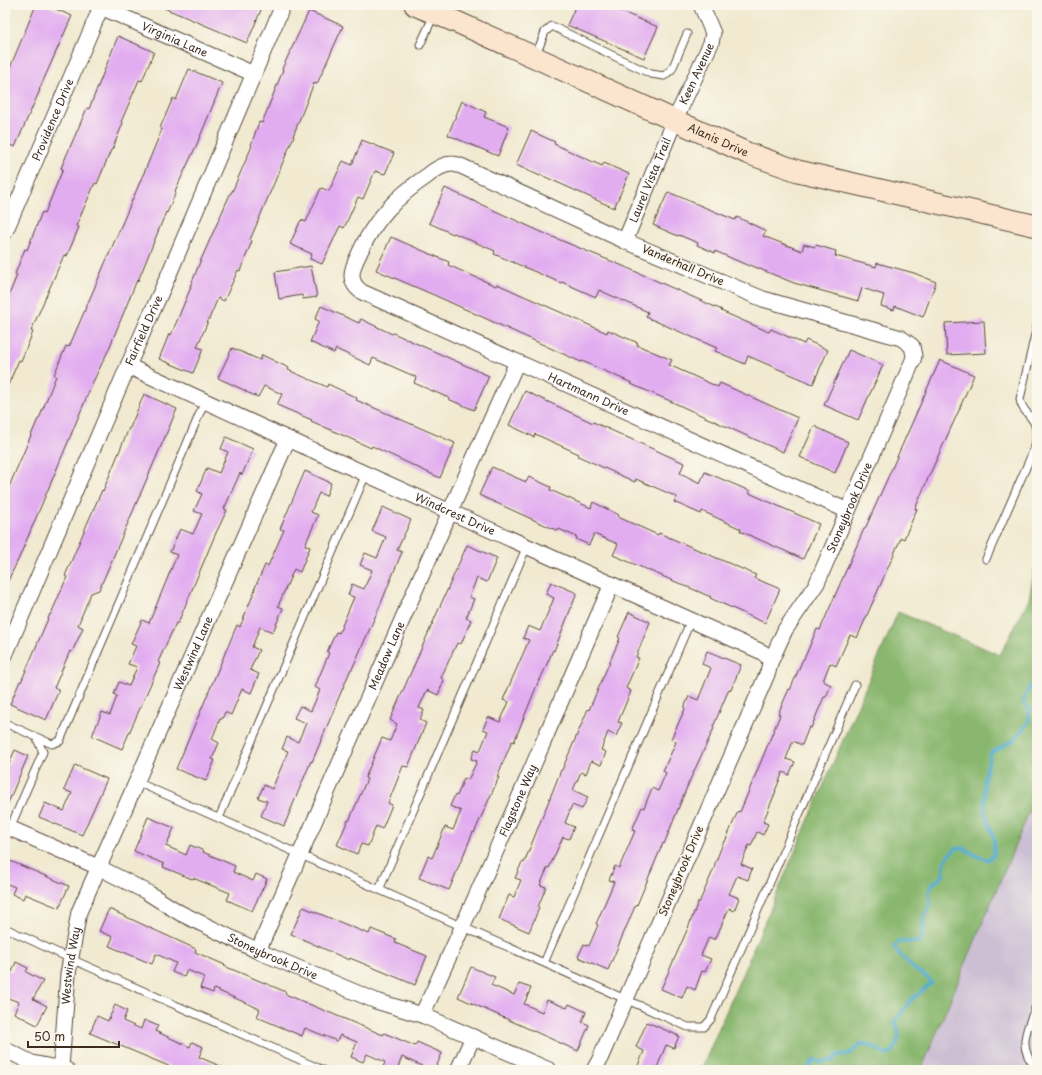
<svg xmlns="http://www.w3.org/2000/svg" width="1042" height="1075" font-family="'Playpen Sans',sans-serif">
<style>
.industrial{fill:#ccbfd4}
.forest{fill:#8ab76f;stroke:#627046}
.lines{fill:none;stroke-linecap:round;stroke-linejoin:round}
.stream{stroke:#54add1;stroke-width:3.5}
.building{fill:#e2adf0}
.service-casing{stroke:#564739;stroke-width:9}
.minor-casing{stroke:#564739;stroke-width:17}
.secondary-casing{stroke:#564739;stroke-width:23}
.service{stroke:#fff;stroke-width:7}
.minor{stroke:#fff;stroke-width:15}
.secondary{stroke:#fbe5cf;stroke-width:21}
.labels{text-anchor:middle;stroke-width:3;stroke-linejoin:round;paint-order:stroke}
.street-label{font-size:11px;fill:#3b2a1e;stroke:#fbf7ec}
</style>
<rect width="100%" height="100%" fill="#fbf7ec"/>
<filter id="ink" filterUnits="userSpaceOnUse"><feTurbulence type="fractalNoise" baseFrequency=".025" numOctaves="2"/><feDisplacementMap in="SourceGraphic" scale="8" xChannelSelector="R" yChannelSelector="G"/><feConvolveMatrix kernelMatrix="1 2 1 2 8 2 1 2 1" color-interpolation-filters="sRGB"/></filter>
<filter id="wash" filterUnits="userSpaceOnUse"><feTurbulence type="fractalNoise" baseFrequency=".012" numOctaves="4" result="noise"/><feDisplacementMap in="SourceGraphic" scale="16" xChannelSelector="R" yChannelSelector="G"/><feGaussianBlur stdDeviation="0.9" result="paint"/><feColorMatrix in="noise" values="0 0 0 0 0 0 0 0 0 0 0 0 0 0 0 0 0 1.4 0 .05"/><feComposite in="paint" operator="in"/></filter>
<g filter="url(#wash)">
<rect width="100%" height="100%" fill="#f1ead1"/>
<path class="industrial" d="M1037 793V1070H921Z"/>
<path class="forest" d="M1037 557V793L921 1070H701L898 612 1000 655 1029 599Z"/>
<g class="lines">
<path class="stream" d="M806 1070 814 1060 820 1062 832 1061 838 1055 849 1054 862 1044 870 1045 887 1055 893 1052C899 1039 901 1035 895 1022L909 1002 925 988 932 983C928 975 920 975 914 969 906 962 900 955 894 947L898 942H918L922 937 924 926V918L930 905 929 891 932 884 937 881 944 874V863L949 855 957 848H964L975 855 987 860 994 855V838L985 813 984 779 991 753 1014 740 1028 723 1030 710 1024 704V699L1035 677 1037 675"/>
</g>
<g id="blocks">
<path class="building" d="M36 5H46L72 16 39 90H40L28 117 15 147 5 143V68L9 70Z
M157 5H250L261 10 247 43Z
M576 5H606L658 27 644 58 567 25Z
M309 11 343 26 317 84 314 83 293 136H294L250 240 252 241 240 271 238 270 224 301 218 298 197 347 203 349 193 373 159 359 169 334 171 335 191 287H190L200 262 231 192H232L252 146 251 145 259 122 262 123 283 70 282 69Z
M118 36 154 52 142 81 139 80 121 122 123 123 112 150H111L97 184 95 183 76 226 79 227 67 256 64 255 31 331 33 332 21 361 19 360 5 392V305L17 275 15 274 25 249 27 250 42 212 45 213 63 169 61 168 87 108 89 109Z
M189 69 222 83 197 144 175 191 176 192 167 213 166 212 138 281 137 280 108 351 92 384 58 466 19 558 5 587V496L38 419H39L56 376 54 375 66 346 69 347 146 168 162 129 160 128 173 98 176 100Z
M462 101 486 112 484 117 509 127 498 156 448 135Z
M531 131 555 142 554 144 602 166 604 163 629 174 614 208 541 175 540 176 516 165Z
M362 140 394 153 385 174 375 171 363 199 358 197 344 228 340 226 322 264 310 259 312 254 290 244 301 220 306 222 321 188 329 191 343 161 352 165Z
M445 188 548 235 623 266 722 310 721 311 769 332 771 329 804 344 806 340 828 350 813 384 748 356 745 364 715 351 717 348 646 317 648 312 599 290 596 297 562 282 561 283 494 254 495 251 454 233 453 234 429 223Z
M668 192 735 220 737 217 766 231 763 236 802 251 804 244 815 247 816 245 836 251 835 256 876 267 877 263 914 273 936 282 923 317 895 306 894 310 881 306 884 295 862 288 858 301 794 283 750 265 749 266 715 251V253L697 245 698 243 679 235 678 236 653 225Z
M391 237 449 262 448 265 496 286 497 284 607 333 608 330 638 343 637 345 672 360 669 365 718 387 720 383 798 418 783 452 705 417 668 400 631 384 632 383 582 361 581 362 434 295 376 270Z
M311 266 317 297 303 299 302 295 279 299 275 272Z
M321 306 359 323 361 319 392 334 393 333 489 376 474 410 448 399 449 398 414 383 416 377 373 358 370 365 336 349 334 353 310 342 319 321 315 319Z
M984 321 986 353 947 355 945 323Z
M232 348 260 360 262 355 289 368 288 370 327 387 328 384 357 398 356 400 455 443 440 478 372 446 371 448 349 438 311 421 312 420 277 405 282 394 264 386 258 397 246 392V391L218 378Z
M849 350 883 365 858 420 824 405Z
M940 360 974 375 960 407V408L929 476 915 509H917L904 539 901 538 857 638 850 635 836 666 830 663 823 681 831 685 826 697H824L811 728 809 727 802 745 793 741 786 759 795 762 789 775 783 772 775 791H776L763 822 768 824 763 835 757 832 751 846 749 845 741 864 752 869 748 880 737 876 729 894 739 898 734 911 729 908 715 940 709 937 701 955 711 959 705 972 702 971 695 990 687 986 682 998 661 989 688 928 698 902 699 903 715 866H714L724 841 725 842 738 811 740 812 753 781 780 715 778 714 789 689 790 690 803 659H804L817 629 820 630 864 529H865Z
M525 391 593 423V422L684 463 680 473 700 483 705 472 750 491 749 493 819 524 803 559 740 531 741 529 702 511 701 514 674 502 677 497 636 479 635 482 578 456 579 454 535 434 534 437 509 425Z
M144 394 177 409 99 590 91 593 78 625 83 628 72 652 70 651 54 688 59 690 46 720 10 704 20 681 21 682 50 614H51L67 577 65 576 87 524 102 490 103 491 129 428H130Z
M814 426 848 442 835 473 800 457Z
M226 437 253 449 242 475 240 473 224 509 227 510 215 535 178 623H176L158 662 160 663 122 749 92 736 102 712 110 715 117 696 114 694 119 682 129 686 137 667 128 664 136 646 131 644 142 620 149 623 177 555 170 552 180 529 193 534 202 514 194 511 202 494 197 491 207 468 219 473 228 452 221 449Z
M492 467 526 482 529 477 551 487 550 490 591 508 593 502 619 515 618 517 658 535 659 533 756 575 754 578 780 589 765 623 710 598 711 597 613 555 618 544 594 534 589 545 576 539 577 537 559 529 558 531 479 495Z
M305 471 331 483 326 496 319 493 311 512 318 515 305 545 310 547 300 572 294 569 278 606 283 608 273 632 260 627 252 647 259 650 250 670 259 674 251 693 242 689 231 715 225 712 222 719H220L212 739 219 743 212 759 215 760 206 781 176 769 237 625 240 627 255 590H254L265 565 268 566 284 530 280 529Z
M383 507 411 520 397 550 402 552 379 608 352 669H351L336 704V705L312 762 311 761 284 826 261 816 267 801 258 798 264 785 272 789 288 751 282 749 287 737 298 742 306 723 294 718 300 706 311 711 320 690 315 687 329 653 327 652 336 632 339 633 354 597 348 595 352 584 364 589 372 570 360 565 365 553 377 558 386 537 372 531Z
M467 545 497 558 487 582 477 578 469 597 474 599 466 618 471 620 461 644 457 643 441 678 444 680 438 695 427 690 419 708 424 710 420 720 426 723 408 767 403 766 388 803 392 805 382 829 376 826 368 846 361 844 357 854 337 845 348 820 349 821 367 779 365 778 382 738 390 741 397 724 390 720Z
M551 582 577 593 554 651 553 650 540 680H539L514 742 512 741 497 777H499L474 833 473 832 449 890 419 878 428 856 432 858 445 827 453 830 461 811 450 806 455 795 457 796 464 778 468 780 477 761 471 759 475 749 480 751 488 731 483 729 488 717 500 722 509 702 503 700 529 640 523 638 528 626 540 631 554 598 546 594Z
M629 612 650 622 636 657 639 658 626 688 631 691 618 722 622 723 616 736 608 732 601 750 606 752 601 765 591 761 586 774 581 772 573 790 588 797 582 809 572 805 565 823 574 827 569 839 563 837 549 868 548 867 540 885 546 887 538 907 539 908 529 932 499 919 509 895 514 897 521 880 515 878 522 862 524 863 561 770H562L588 709 589 710 620 638 618 637Z
M707 651 741 665 731 690 729 689 713 727 714 728 689 782 664 844 663 843 637 905 636 904 608 970 578 957 584 944 589 946 598 925 596 924 614 882 609 880 615 866 619 868 635 831 632 830 642 807 644 808 652 788 658 791 666 773 663 771 676 742 671 739 685 709 684 708 689 696 698 700 711 668 702 664Z
M15 750 28 756 5 810V764L8 766Z
M75 765 107 779 82 835 39 817 45 803 64 811 72 793 64 790Z
M148 817 174 828 166 846 186 855 190 845 204 851 203 852 235 866 233 872 253 881 256 874 267 879 252 911 227 900 230 893 193 878 192 879 163 867 164 864 134 851Z
M8 860 69 886 59 908 25 894 23 899 12 894 15 887 5 883V866Z
M303 907 369 934 371 929 396 939 395 943 427 956 415 985 350 958 349 960 291 934Z
M109 909 196 949 195 952 225 965 224 966 286 992 285 994 383 1035 384 1033 415 1046 417 1042 442 1053 435 1070H421L422 1066 402 1057 397 1070H382L385 1062 367 1054 363 1062 351 1057 357 1042 340 1035 337 1041 305 1028 302 1036 257 1017 260 1009 214 989 213 993 200 988 204 977 187 970 184 977 172 972 176 963 156 954 152 964 109 946 113 937 99 931Z
M16 962 28 968 26 972 43 981 33 999 47 1006 37 1025 14 1013 19 1002 5 997V969L12 972Z
M471 967 495 977 491 985 514 995 519 984 531 988 524 1004 542 1012 547 1000 567 1008 569 1004 586 1012 582 1022 589 1025 578 1051 458 997Z
M115 1005 127 1011 123 1021 141 1029 144 1020 158 1026 155 1031 190 1047 192 1042 203 1047 199 1057 229 1070H178L90 1033 97 1016 108 1021Z
M647 1022 679 1036 674 1048 666 1045 656 1070H636L644 1051 636 1047Z"/>
</g>
</g>
<g filter="url(#ink)">
<use href="#blocks" fill-opacity="0" stroke="#564739" stroke-width="1"/>
<g class="lines">
<defs>
<path id="service" d="M420 45 434 15
M536 55 545 32 552 26 651 74 664 76 672 69 687 34
M986 559 1035 447C1037 437 1038 426 1031 418 1026 411 1021 408 1020 399L1037 326
M5 723 52 744 60 741 205 401
M137 782 688 1027H704L711 1019 855 685
M219 818 366 474
M10 828 43 752 36 737
M379 890 527 546
M5 928 71 959 323 1070
M544 963 691 620
M1037 1004C1028 1026 1015 1048 1037 1068"/>
<g id="minor">
<path id="s1" d="M96 5 254 74"/>
<path id="s2" d="M5 232 101 7"/>
<path id="s3" d="M625 241 675 120 711 43 713 33 701 5"/>
<path id="s4" d="M128 366 288 439 762 652C771 659 771 661 768 672L599 1061 594 1070"/>
<path id="s5" d="M5 655 128 366 169 274 283 5"/>
<path id="s6" d="M770 663 785 630 817 583 913 360 914 356 912 346 901 338 763 299 625 241 461 166C458 165 454 164 452 164 443 164 433 171 427 176 396 197 374 220 359 254 356 260 352 268 352 275 352 283 356 288 362 292L848 511"/>
<path id="s7" d="M5 826 98 867 145 891 180 913 258 951 376 1001 422 1015 549 1070"/>
<path id="s8" d="M258 951 419 581 517 362"/>
<path id="s9" d="M422 1015C489 873 548 728 612 584"/>
<path d="M5 1049 10 1052 32 1063 67 1070"/>
<path id="s10" d="M61 1068 68 974 79 912 288 439"/>
<path d="M458 1070 473 1037"/>
</g>
<g id="secondary">
<path id="s11" d="M415 5 459 23 747 153 798 171 1037 226"/>
</g>
</defs>
<use href="#service" class="service-casing"/>
<use href="#minor" class="minor-casing"/>
<use href="#secondary" class="secondary-casing"/>
<use href="#service" class="service"/>
<use href="#minor" class="minor"/>
<use href="#secondary" class="secondary"/>
</g>
</g>
<g class="labels">
<g class="street-label">
<text dy="4" stroke="none"><textPath href="#s1" startOffset="86">Virginia Lane</textPath></text>
<text dy="4" stroke="none"><textPath href="#s3" startOffset="182">Keen Avenue</textPath></text>
<text dy="4" stroke="none"><textPath href="#s2" startOffset="122">Providence Drive</textPath></text>
<text dy="4" stroke="none"><textPath href="#s11" startOffset="332">Alanis Drive</textPath></text>
<text dy="4" stroke="none"><textPath href="#s3" startOffset="66">Laurel Vista Trail</textPath></text>
<text transform="translate(683 265) rotate(23)" y="4">Vanderhall Drive</text>
<text dy="4" stroke="none"><textPath href="#s5" startOffset="353">Fairfield Drive</textPath></text>
<text dy="4" stroke="none"><textPath href="#s6" startOffset="1271">Hartmann Drive</textPath></text>
<text dy="4" stroke="none"><textPath href="#s6" startOffset="175">Stoneybrook Drive</textPath></text>
<text dy="4" stroke="none"><textPath href="#s4" startOffset="359">Windcrest Drive</textPath></text>
<text dy="4" stroke="none"><textPath href="#s10" startOffset="440">Westwind Lane</textPath></text>
<text dy="4" stroke="none"><textPath href="#s8" startOffset="322">Meadow Lane</textPath></text>
<text dy="4" stroke="none"><textPath href="#s9" startOffset="235">Flagstone Way</textPath></text>
<text transform="translate(681 871) rotate(-67)" y="4">Stoneybrook Drive</text>
<text dy="4" stroke="none"><textPath href="#s7" startOffset="298">Stoneybrook Drive</textPath></text>
<text dy="4" stroke="none"><textPath href="#s10" startOffset="103">Westwind Way</textPath></text>
</g>
</g>
<rect width="1042" height="1075" fill="none" stroke="#fbf7ec" stroke-width="20"/>
<path d="M28 1041v6h91v-6" fill="none" stroke="#3b2a1e" stroke-width="2"/>
<text x="34" y="1041" font-size="12" fill="#3b2a1e" stroke="#fbf7ec" stroke-width="3" paint-order="stroke">50 m</text>
</svg>
